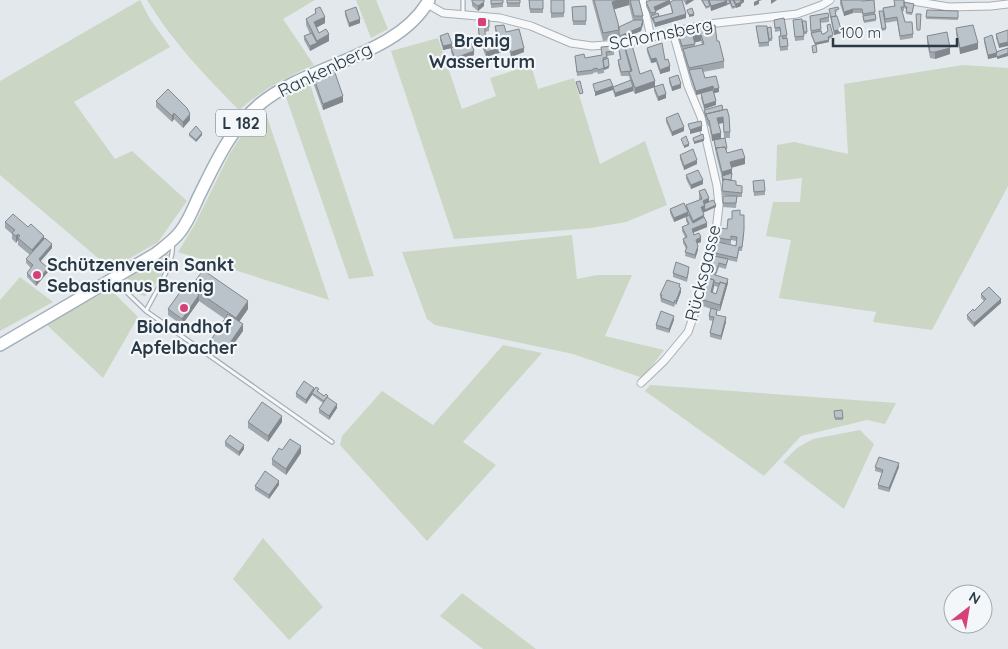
<svg xmlns="http://www.w3.org/2000/svg" width="1008" height="649" font-family="Quicksand,sans-serif">
<style>
.green{fill:#ccd6c4}
.lines{fill:none;stroke-linecap:round;stroke-linejoin:round}
.lane-casing{stroke:#a7b0b7;stroke-width:5.5}
.street-casing{stroke:#a7b0b7;stroke-width:9}
.primary-casing{stroke:#a2afb9;stroke-width:14}
.lane{stroke:#f6f8fa;stroke-width:3}
.street{stroke:#f6f8fa;stroke-width:7}
.primary{stroke:#fff;stroke-width:11}
.wall{fill:#a0a8ae;fill-rule:evenodd}
.shaded-wall{fill:#82888d}
.building{fill:#bac3ca;stroke:#82888d}
.poi-dot{fill:#d74276;stroke:#f3f7f9;stroke-width:2}
.labels{text-anchor:middle;stroke-width:4.5;stroke-linejoin:round;paint-order:stroke}
.shield{fill:#f3f7f9;stroke:#66727c;stroke-width:1}
.shield-label{font-size:16px;font-weight:bold;fill:#293946}
.street-label{font-size:18px;fill:#293946;stroke:#f3f7f9}
.poi-label{font-size:18px;font-weight:bold;fill:#293946;stroke:#f3f7f9}
</style>
<rect width="100%" height="100%" fill="#e3e8ec"/>
<path class="green" d="M140 0 150 19 170 47 74 102 115 159 132 151 187 201 158 242 111 269 0 175V81Z
M147 0H315L283 19 314 65C284 78 264 89 239 110 205 76 172 41 147 0Z
M356 0H376L388 29 371 38Z
M438 38 462 109 496 96 490 78 531 65 538 89 574 78 600 164 645 141 667 205 626 222 591 228 454 239 391 51Z
M963 65 1008 68V186L932 330 873 322 876 312 779 298 791 240 766 236 773 202H800L802 178 776 181 777 145 794 142 848 154 844 84Z
M309 81 374 276 349 279 286 97Z
M265 111 329 300 178 252 195 224 230 153 248 126Z
M572 235 577 279 597 275H632L605 336 664 350 643 378 573 354 435 325 427 319 402 252Z
M165 252 169 254C164 270 159 284 145 296L140 295 128 284V278Z
M20 277 53 302 0 331V300Z
M110 289 138 317 103 378 47 325Z
M503 345 542 353 463 442 496 465 427 541 340 445 342 436 382 391 433 425Z
M650 385 896 403 885 424 867 420 801 436 764 476 645 391Z
M860 430 874 444 844 509 783 462 797 448 813 439Z
M263 538 323 607 289 640 233 579Z
M462 593 536 649H483L440 616Z"/>
<g class="lines">
<defs>
<path id="lane" d="M463 0V14
M114 280 146 311 332 442
M146 311C154 294 176 262 172 243"/>
<path id="street" d="M641 0 643 2 651 37
M906 0 949 7 991 6 1008 4
M427 4 443 13 500 18 531 26 571 43 592 46 621 44 708 24 797 14 822 5 830 0
M641 383 664 361 688 332 698 303 715 240 719 205 717 186 701 117 688 86 673 32"/>
<path id="primary" d="M0 345 155 254C164 247 173 241 180 232 188 222 193 209 198 198 215 164 230 129 260 104 308 64 397 57 429 0"/>
</defs>
<use href="#lane" class="lane-casing"/>
<use href="#street" class="street-casing"/>
<use href="#primary" class="primary-casing"/>
<use href="#lane" class="lane"/>
<use href="#street" class="street"/>
<use href="#primary" class="primary"/>
</g>
<path class="wall" d="M472 0H484V6L478 11 472 6Z
M491 0H503V7L491 8Z
M507 0H520V7H507Z
M529 0H543V13H530Z
M551 0H564V17L551 18Z
M592 0H639L643 16V24L641 31 620 40 619 38 603 41ZM629 5 633 21 619 27 614 9Z
M683 0H694L686 5Z
M701 0H744V2L741 4V6L732 9 730 4 711 11 710 7 706 9Z
M840 0 862 1 874 0 876 21 864 23 862 13H853L844 16 840 4Z
M894 0 914 4 912 15 906 14 907 9H905L904 7V11H902L905 22 913 34V38L900 40 897 21 885 23 886 30 882 31 879 13 883 11V8L894 6Z
M646 2H670L686 18 655 27 646 6ZM670 4 672 13 659 16 656 14V11Z
M586 6V25H573L572 7Z
M315 9 325 23 317 27 319 33 329 41 310 51 304 40V36L310 34 306 25V19L315 14Z
M829 9 839 11 835 12 841 33 834 35 831 22Z
M927 10 958 11V20L926 19Z
M345 11 360 23 349 27 345 15Z
M810 16 829 17V22L820 23 822 34 828 31 827 25 833 37 829 39V42L815 45 811 35Z
M489 20V31L485 32 489 42 492 43 498 41 495 30V26L506 32 524 52 511 57 509 50 486 57 479 39 478 25Z
M774 20 787 35 788 50 780 51 779 36H780V31L775 32Z
M793 20 802 21H806L807 34H804V40L795 41Z
M715 25 717 41 724 61V68L703 72 705 78 719 92 714 93 716 105 704 109 701 98V94L696 95 683 55V52H682L678 39V33ZM701 41 702 45 695 46 694 42Z
M756 26 767 28 771 27 772 41H769V46L759 47Z
M956 28 978 49 960 54 956 34Z
M1008 30 999 48 996 38V34Z
M872 33 880 34V36L872 38Z
M440 36 452 47 461 44V40L474 55 455 62 451 52V48L443 50 440 40Z
M927 36 950 54 935 59 930 58 927 42Z
M984 38 996 52 1008 48V56L997 59V57L988 59 984 42Z
M618 46 640 74 655 87 666 98 658 101 654 91V87L635 94 633 91 615 97 613 91V87L630 81 629 76H621L618 64V60L620 59Z
M601 47 614 51V55L607 56 609 68 604 70V73L598 74 597 72 593 73V74L577 76 575 56 585 58 602 55Z
M647 48 665 60 670 71 660 74 656 62 651 63 647 52Z
M669 78 681 88 672 91 669 82Z
M314 79 343 102 323 110 314 85Z
M156 101 190 120 183 128 174 119 172 122 156 107Z
M704 110H723L730 132V138H725L727 153 745 164 731 168V180L742 190V197H737L736 208 723 207V196H728L722 195 723 182 716 154 714 140 712 141 709 126H708L704 114ZM723 123 724 138 721 139 718 124Z
M666 118 684 131 672 136 666 122Z
M189 134 202 135 196 142 189 136Z
M680 155 697 164 684 170 680 159Z
M686 175 703 184 691 189 686 179Z
M753 185 765 191V195L754 196Z
M699 191 716 207 703 212 707 227 693 233 694 235 701 242 697 243 698 250 695 259 685 256 686 249 683 243V239L685 237 682 231V227L688 225 686 221V217L674 222 670 213V209L686 208V205L699 200Z
M740 215 744 234 742 251H739L737 262 728 260 726 269 719 267 716 275 728 283 720 311H717V315L726 322 721 340 710 337V333L713 321 709 320V316L711 309 700 305V299L715 256V253L719 242V238L727 229 732 219ZM731 240 736 241V246L722 243 731 244ZM714 286 718 287 716 294 713 292Z
M5 222 28 227 44 238 52 248 40 262 48 272 36 286 27 277V273L31 268 26 263V259L30 255 18 245V240L16 243 12 239V234L5 228Z
M689 271 687 282 673 277V273Z
M191 287 248 309 239 322 243 331 225 356 211 346V340L225 319 199 301 182 325 168 315V309L191 289Z
M680 287 681 292 676 305 675 304 674 307 661 302 660 295Z
M981 294 1001 303 974 327 967 319V315L974 311 984 301 981 298Z
M674 320 669 333 656 329V325Z
M314 390 319 391 318 392 328 398 337 408 329 420 319 413V409L323 403 312 395 306 404 296 397V393Z
M842 410 843 420H835L834 411Z
M248 422H282L268 442 248 428Z
M225 442 244 449 239 456 225 446Z
M301 453 286 475 272 465V459Z
M875 467H899L889 492 878 489V485L882 473 875 471Z
M279 485 269 499 255 490V486Z"/>
<path class="shaded-wall" d="M618 0H629V5L612 10V2Z
M670 0V4L654 12V7Z
M688 0H694L686 5V1Z
M740 0H744V2L741 4V6L736 8V4Z
M758 0H762L759 1V4L754 6V2Z
M771 0H777L771 4Z
M727 1V5L711 11V6Z
M484 2V6L478 11V6Z
M853 9V13L844 16V12Z
M686 14V18L655 27V23Z
M694 14V16L689 17V15Z
M325 17V23L314 29V22Z
M360 19V23L349 27V23Z
M643 20V24L641 31 620 40V36Z
M841 29V33L834 35V31Z
M329 34V41L317 47V41Z
M701 35V41L693 43V36Z
M829 40V42L815 45V43Z
M1008 42V46L999 48V44Z
M317 43V47L310 51V46Z
M978 43V49L960 54V48Z
M452 44V48L443 50V46Z
M509 46V50L486 57V52Z
M524 48V52L511 57V52Z
M950 48V54L935 59V52Z
M474 51V55L455 62V58Z
M997 53V57L988 59V55Z
M1008 53V56L997 59V57Z
M656 58V62L651 63V59Z
M609 66V68L604 70V68Z
M670 66V71L660 74V70Z
M655 81V87L635 94V88Z
M681 84V88L672 91V87Z
M613 86V90L595 96V92Z
M713 86V90L696 95V91Z
M633 87V91L615 97V93Z
M719 88V92L714 93V89Z
M666 94V98L658 101V97Z
M343 96V102L323 110V104Z
M716 101V105L704 109V105Z
M174 113V119L172 122V116Z
M190 114V120L183 128V122Z
M723 117V123L717 124V118Z
M702 126V131L690 134V130Z
M684 127V131L672 136V132Z
M202 133V135L196 142V140Z
M721 133V139L712 141V135Z
M704 139V141L694 144V142Z
M689 144V146L684 148V146Z
M745 158V164L730 168V162Z
M697 160V164L684 170V166Z
M732 169V175L722 176V172Z
M703 180V184L691 189V185Z
M709 198V204L705 206V212L701 213V207L703 201Z
M716 205V207L705 212V210Z
M688 212V216L674 222V218Z
M704 215V221L693 227V221Z
M707 223V227L692 233V229Z
M18 234V240L16 243V236Z
M44 236V242L32 256V250Z
M701 237V242L696 244V240Z
M52 244V248L39 263V259Z
M698 246V250L695 259V255Z
M48 268V272L36 286V282Z
M728 279V283L720 311V305Z
M714 280V286L711 298V292Z
M681 288V292L676 305V301Z
M199 295V301L182 325V319Z
M1001 299V303L974 327V323Z
M248 301V309L236 326V318Z
M674 316V320L669 333V329Z
M726 317V322L721 340V336Z
M243 324V331L225 356V350Z
M314 388V392L312 393V395L306 404V400Z
M337 404V408L329 420V416Z
M282 416V422L268 442V436Z
M244 445V449L239 456V452Z
M301 446V453L286 475V469Z
M899 463V467L889 492V488Z
M279 481V485L269 499V495Z"/>
<path class="building" d="M472 0H484V2L478 6 472 2Z
M491 0H503V3L491 4Z
M507 0H520V3H507Z
M529 0H543V9H530Z
M551 0H564V13H551Z
M594 0H618L612 2 618 23 619 30 603 33Z
M630 0H639L643 16H634Z
M651 0H670L654 7 656 12 651 13 646 2Z
M675 0H682L686 14 655 23 653 18 673 13 670 2Z
M702 0H708L710 6 706 7Z
M709 0H726L727 1 711 6Z
M726 0H729L730 3 727 4Z
M730 0H733L736 6 732 7Z
M734 0H741V2L736 4Z
M841 0H862V1L874 0 875 12 863 14 862 9H853L844 12Z
M894 0H904V7H901L905 22H912L913 34 900 36 897 17 885 19 883 8 895 6Z
M904 2 914 4 912 13 906 12 907 7H905Z
M586 6V21H573L572 7Z
M320 7 325 17 314 22 319 33 326 29 329 34 317 41 306 19 316 13 315 9Z
M356 7 360 19 349 23 345 11Z
M838 7 839 9 835 10 836 16 831 17 829 9Z
M692 8 694 14 689 15 687 10Z
M927 10 958 11V18L926 17Z
M879 11H883L886 28 882 29Z
M658 13 659 16 653 18V20L651 16Z
M828 13 829 17 820 19 821 29 811 31 810 16Z
M875 14 876 19 864 21 863 16Z
M916 14H921L920 30H917Z
M837 16 841 29 834 31 831 17Z
M784 18 787 35 782 36 783 39 787 38 788 46 780 47 779 36H781L780 27 775 28 774 20Z
M802 19 804 36 795 37 793 20Z
M489 20V27H485V34L489 42 491 41 492 43 499 41 495 26 504 25 506 32 519 29 524 48 511 52 509 46 486 52 479 34 478 21Z
M634 20H643L641 27 620 36 619 34V27Z
M802 21H806L807 32H804Z
M830 24 833 35 828 37 829 40 815 43 811 33 821 31 822 34H824L828 31 827 25Z
M715 25 717 41H719L724 61 689 68 683 49 704 44 701 35 693 36 695 44 682 46 678 33Z
M973 25 978 43 960 48 956 28Z
M756 26H767L769 42 759 43Z
M771 27 772 39H769L767 28Z
M878 29 880 34 872 35V31Z
M1008 30V42L999 44 996 34Z
M947 32 950 48 935 52H930L927 36Z
M312 33 317 43 310 46 304 36Z
M448 33 452 44 443 46 440 36Z
M992 35 997 53 988 55 984 38Z
M469 37 474 51 455 58 451 48 462 43 461 40Z
M662 43 665 60 668 59 670 66 660 70 656 58 651 59 647 48Z
M624 45 631 71 621 72 618 60 621 59 618 46Z
M632 45 640 74 651 70 655 81 635 88 629 72 632 71 625 47Z
M816 45 817 52 813 53 812 46Z
M613 46 614 51 606 52 607 57 603 58 604 68 598 70 597 68 593 69V70L577 72 575 56 584 54 585 58 602 55 601 47Z
M1008 48V53L997 57 996 52Z
M608 58 609 66 604 68 603 60Z
M702 68 705 78 716 76 719 88 714 89 713 86 696 91 689 70Z
M334 70 343 96 323 104 314 79Z
M678 75 681 84 672 87 669 78Z
M610 79 613 86 595 92 593 84Z
M631 80 633 87 615 93 613 87Z
M580 81 583 93 580 94 576 82Z
M663 84 666 94 658 97 654 87Z
M168 89 187 108 190 114 183 122 174 113 172 116 156 101Z
M713 90 716 101 704 105 701 93Z
M722 105 723 110 706 114V116L704 110Z
M727 109 729 116 730 132H724L723 117 717 118 721 133 712 135 709 120H708L706 114Z
M678 113 684 127 672 132 666 118Z
M701 121 702 126 690 130 688 124Z
M196 126 202 133 196 140 189 134Z
M703 134 704 139 694 142 693 138Z
M686 136 689 144 684 146 681 139Z
M725 138 727 148 726 149 725 147 716 148V150L714 140Z
M725 147 727 153 742 149 745 158 730 162 732 169 722 172 716 148Z
M693 149 697 160 684 166 680 155Z
M698 170 703 180 691 185 686 175Z
M732 173 731 180 723 179V181L722 176Z
M723 179 736 181V185L742 186V193L722 191Z
M764 180 765 191 754 192 753 181Z
M705 189 709 198 703 201 705 206 701 207 704 215 693 221 686 205 702 199 699 191Z
M723 196H737L736 203H723Z
M713 200 716 205 705 210 704 204Z
M684 203 688 212 674 218 670 209Z
M740 210V215H744V230L742 247H739L737 258 715 253 718 242 736 246 737 237 731 236V240L719 238 720 228 727 229 728 219H732V211Z
M13 214 28 227 31 224 44 236 32 250 18 238 20 236 18 234 16 236 12 233 15 230 5 222Z
M689 215 693 223 704 217 707 223 692 229 694 235 699 233 701 237 696 240 698 246 695 255 685 252 687 247 683 239 687 237 682 227 689 224 686 217Z
M45 238 52 244 39 259 41 262 48 268 36 282 27 273 33 265 26 259Z
M714 256 728 259 726 265 719 263 716 273 710 271Z
M676 262 689 267 687 278 673 273Z
M203 270 248 301 236 318 191 287Z
M709 273 728 279 726 286V284L720 282V284L714 282V280L708 278Z
M707 278 714 280 711 292 716 294 720 282 726 284 720 305 700 299Z
M667 280 680 284 679 287 681 288 676 301 675 300 674 303 661 298 662 295H660Z
M185 285 199 295 182 319 168 309Z
M989 287 1001 299 974 323 967 315 973 309 974 311 986 299 981 294Z
M711 308 717 310 716 315 726 317 721 336 710 333 714 317 709 316Z
M661 311 674 316 669 329 656 325Z
M228 314 243 324 225 350 211 340Z
M304 381 314 388 306 400 296 393Z
M316 387 319 389 317 391 324 396 326 394 328 396 324 401 312 393Z
M327 397 337 404 329 416 319 409Z
M262 402 282 416 268 436 248 422Z
M842 410 843 418H835L834 411Z
M230 435 244 445 239 452 225 442Z
M290 439 301 446 286 469 272 459 279 448 282 450Z
M879 457 899 463 889 488 878 485 883 470 875 467Z
M265 471 279 481 269 495 255 486Z"/>
<g class="poi-dot">
<rect x="477" y="17" width="10" height="10" rx="2.5"/>
<circle cx="37" cy="275" r="5"/>
<circle cx="184" cy="308" r="5"/>
</g>
<g class="labels">
<rect class="shield" x="216" y="109.5" width="50" height="27" rx="4"/>
<g class="shield-label">
<text x="241" y="129">L 182</text>
</g>
<g class="street-label">
<text transform="translate(661 34) rotate(-11)" y="6">Schornsberg</text>
<text transform="translate(325 70) rotate(-26)" y="6">Rankenberg</text>
<text transform="translate(703 273) rotate(-76)" y="6">Rücksgasse</text>
</g>
<g class="poi-label">
<text x="482" y="47">Brenig<tspan x="482" dy="21">Wasserturm</tspan></text>
<text x="47" y="271" text-anchor="start">Schützenverein Sankt<tspan x="47" dy="21">Sebastianus Brenig</tspan></text>
<text x="184" y="333">Biolandhof<tspan x="184" dy="21">Apfelbacher</tspan></text>
</g>
</g>
<g transform="translate(968 609) rotate(31)"><circle r="24" fill="#f3f7f9" stroke="#a2abb1"/>
<path d="M0-4L9 19L0 12L-9 19Z" fill="#d74276"/>
<text y="-8" font-size="14" font-weight="bold" text-anchor="middle" fill="#293946">N</text>
</g>
<path d="M833 38v8h124v-8" fill="none" stroke="#293946" stroke-width="2.5"/>
<text x="840" y="38" font-size="15" fill="#293946" stroke="#f3f7f9" stroke-width="4" paint-order="stroke">100 m</text>
</svg>
